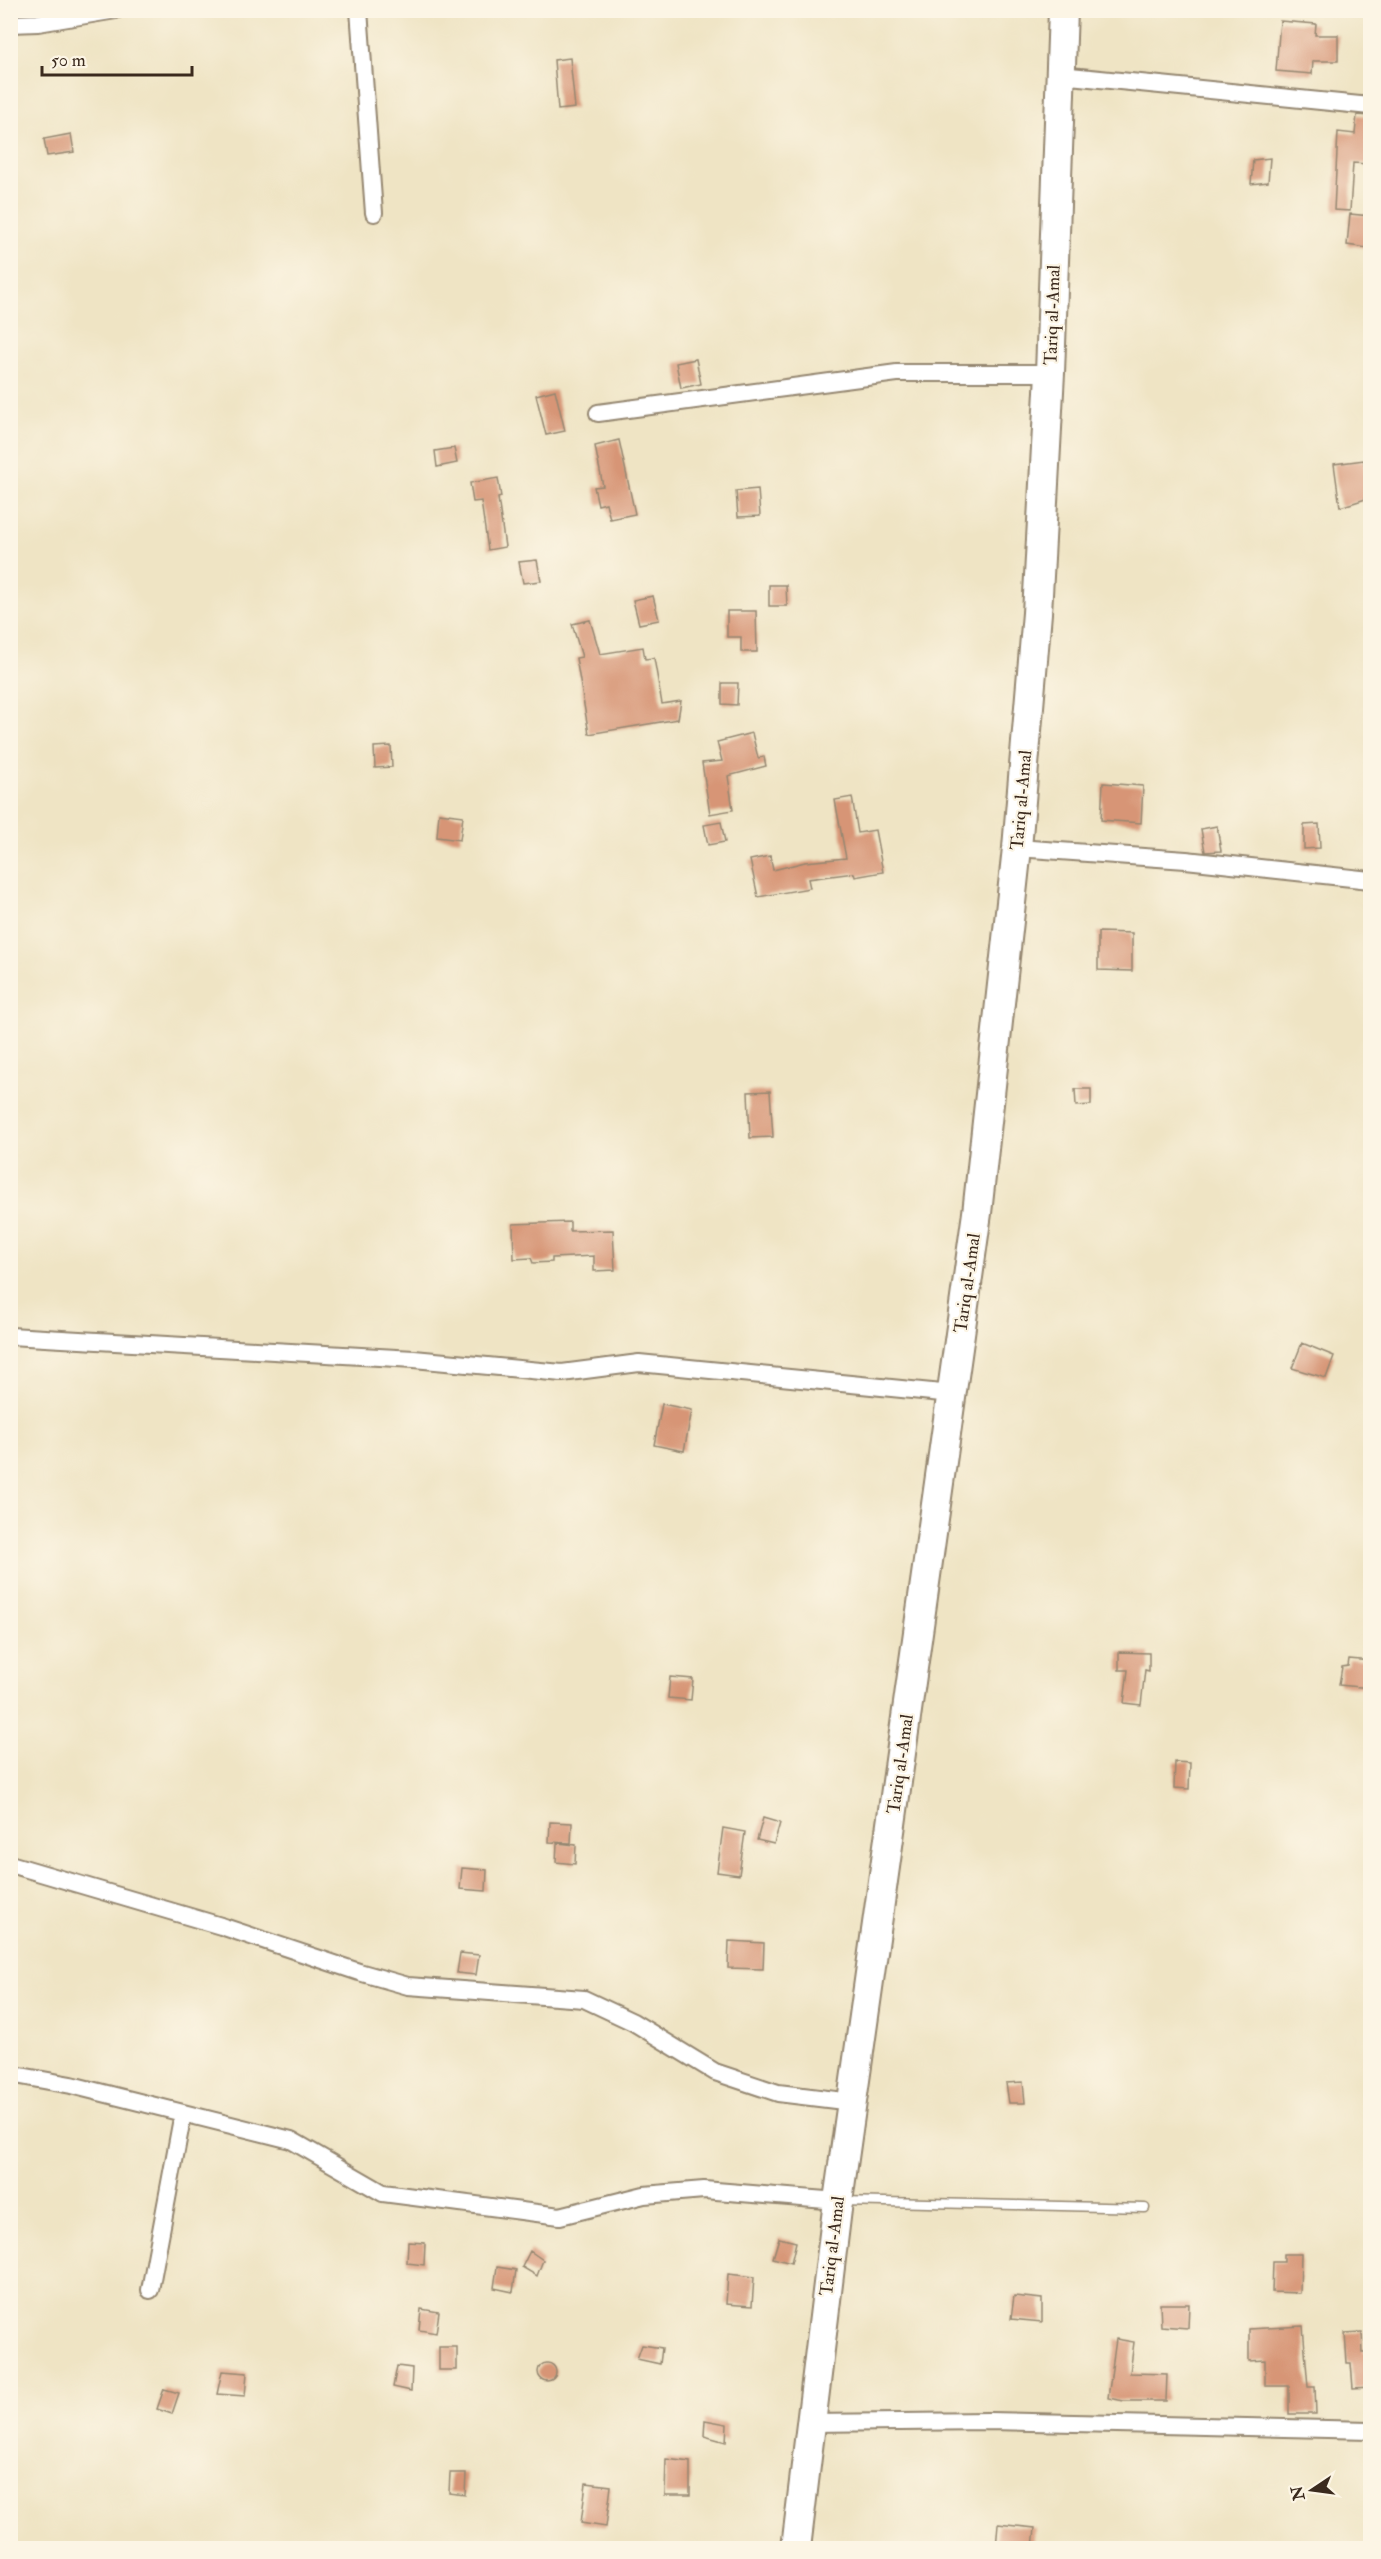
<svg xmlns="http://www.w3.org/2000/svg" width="1381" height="2559" font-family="'IM FELL Double Pica',serif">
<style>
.building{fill:#d79576}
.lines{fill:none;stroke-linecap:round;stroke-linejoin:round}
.service-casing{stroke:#958771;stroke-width:11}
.minor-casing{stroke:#958771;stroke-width:20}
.trunk-casing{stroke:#958771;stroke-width:32}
.service{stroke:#fff;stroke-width:8}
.minor{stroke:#fff;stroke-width:16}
.trunk{stroke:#fff;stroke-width:28}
.labels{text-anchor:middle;stroke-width:4.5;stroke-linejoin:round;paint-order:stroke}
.street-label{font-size:18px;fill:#3b2a1e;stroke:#fcf5e5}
</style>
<rect width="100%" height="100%" fill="#fcf5e5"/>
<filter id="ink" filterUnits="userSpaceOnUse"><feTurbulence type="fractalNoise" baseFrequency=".0167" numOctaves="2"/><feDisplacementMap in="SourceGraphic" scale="12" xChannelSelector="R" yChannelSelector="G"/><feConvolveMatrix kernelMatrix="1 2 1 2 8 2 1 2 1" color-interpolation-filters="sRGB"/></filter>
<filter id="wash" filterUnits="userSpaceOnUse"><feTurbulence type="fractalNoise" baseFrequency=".008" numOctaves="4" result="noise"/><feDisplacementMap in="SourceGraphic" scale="24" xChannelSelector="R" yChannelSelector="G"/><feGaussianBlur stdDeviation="1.35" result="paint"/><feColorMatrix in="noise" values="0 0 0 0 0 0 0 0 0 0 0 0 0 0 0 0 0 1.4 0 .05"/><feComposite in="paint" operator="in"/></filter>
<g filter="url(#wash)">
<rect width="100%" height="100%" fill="#efe4c4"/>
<g id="blocks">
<path class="building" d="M1280 21 1316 24 1315 35H1338V61H1313L1312 74 1276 71Z
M570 58 575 108 558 110 554 60Z
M1357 115 1370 116 1368 164 1353 163 1350 211 1334 210 1338 132 1355 134Z
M71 134 74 152 47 156 44 139Z
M1270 158 1268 182 1251 184 1253 160Z
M1350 214 1370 216 1367 248 1347 245Z
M696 359 701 384 681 388 676 363Z
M555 390 565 431 546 435 536 395Z
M619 440 635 514 610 519 606 503 598 505 594 487 603 486 595 446Z
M454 448 457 463 437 467 435 451Z
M1364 460 1369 498 1340 507 1334 464Z
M498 478 501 497 498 498 505 547 488 550 481 501 473 502 470 483Z
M758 489 760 516 738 517 736 491Z
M537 560 541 581 523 583 519 562Z
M769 585H786L787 606H769Z
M653 596 659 620 639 624 633 600Z
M727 611H756L757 652H741V637H727Z
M590 620 600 654 643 647 645 659 654 658 662 704 681 701 678 719 589 734 576 658 582 657 572 624Z
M722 683H738L737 705 722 704Z
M752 733 758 758 764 757 766 766 728 776 733 810 710 814 702 763 722 761 717 742Z
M391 746 392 767 375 768 374 747Z
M1103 783 1143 786 1141 823 1101 820Z
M852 797 858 833 875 830 883 872 855 877 854 873 808 879 810 888 758 897 750 860 770 856 773 870 805 862 846 858 835 800Z
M439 813 463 816 460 840 437 837Z
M721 822 725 842 708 845 704 825Z
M1319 824 1320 848 1304 849V825Z
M1217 826 1221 851 1205 852 1201 829Z
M1098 932 1132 933V971L1098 970Z
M1075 1089H1091V1105L1076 1106Z
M770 1091 773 1137 750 1138 748 1092Z
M570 1222V1231L613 1230 615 1270 594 1271V1256L552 1258V1262L533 1263 531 1258 514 1259 513 1224Z
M1302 1343 1334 1356 1326 1378 1292 1368Z
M662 1404 692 1410 684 1451 654 1445Z
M1119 1652 1149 1653V1671L1145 1670 1141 1705 1124 1703 1128 1670H1119Z
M1349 1659 1371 1661V1688L1339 1685 1342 1667 1348 1666Z
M670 1677 693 1679 691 1700 668 1698Z
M1175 1762 1190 1763 1189 1789 1174 1788Z
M763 1818 780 1823 774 1844 757 1840Z
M550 1822 572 1823 571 1843 549 1842Z
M723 1828 745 1832 739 1875 717 1872Z
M557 1843 576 1845 575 1864 556 1862Z
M462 1868 487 1870 486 1891 460 1889Z
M729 1941 764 1943 763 1969 728 1968Z
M460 1953 479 1955 476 1975 457 1973Z
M1023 2082 1025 2103H1009L1006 2083Z
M779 2238 796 2242 791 2263 773 2258Z
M408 2242 425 2243 424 2265 407 2263Z
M530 2251 543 2260 537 2276 522 2267Z
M1284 2254H1301L1300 2293 1272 2292 1273 2262H1284Z
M497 2267 516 2270 513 2292 494 2288Z
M728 2274 754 2277 752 2306 726 2304Z
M1014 2296 1042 2299V2322L1011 2319Z
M1160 2304H1189L1188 2328 1161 2326Z
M421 2309 439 2312 436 2333 419 2330Z
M1303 2326 1308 2387H1315L1316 2414H1289V2386H1265V2360L1249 2361V2329Z
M1362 2332 1363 2352H1371V2387L1353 2388 1351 2363H1347L1345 2333Z
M1116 2339 1134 2342 1130 2373 1167 2374 1166 2401H1124L1108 2398Z
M642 2345 662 2348 660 2364 637 2359Z
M439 2347H457V2370H439Z
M538 2372a9 9 0 1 1 18 0a9 9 0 1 1-18 0Z
M397 2366 412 2368 411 2391 393 2387Z
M222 2371 247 2373 245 2396 217 2394Z
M164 2389 179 2393 172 2414 157 2409Z
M705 2420 727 2424 726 2442 704 2436Z
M666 2459 690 2462V2495H665Z
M450 2473H466L465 2495 449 2493Z
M586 2483 611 2486 606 2527 581 2523Z
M998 2524 1035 2528 1033 2548H996Z"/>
</g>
</g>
<g filter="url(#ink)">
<use href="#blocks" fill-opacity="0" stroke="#958771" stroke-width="1.5"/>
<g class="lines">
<defs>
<path id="service" d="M841 2201 1145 2208"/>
<path id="minor" d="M359 10 374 213
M10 24 38 23 116 10
M1060 75 1370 106
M598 413 897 373H1050
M1017 848 1186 860 1370 880
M10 1336 414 1359 562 1373 639 1363 952 1394
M10 1864 221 1926 359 1972 408 1986 584 1999 633 2022 715 2072 778 2093 852 2102
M10 2074 71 2085 291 2140 383 2193 560 2216 644 2195 704 2190 838 2201
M150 2290 183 2113
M810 2423 989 2421 1370 2430"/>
<path id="trunk" d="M796 2548 838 2201 977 1213 1017 848 1037 613 1050 373 1063 10"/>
</defs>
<use href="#service" class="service-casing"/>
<use href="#minor" class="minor-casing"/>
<use href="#trunk" class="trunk-casing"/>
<use href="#service" class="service"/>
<use href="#minor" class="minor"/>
<use href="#trunk" class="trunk"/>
</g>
</g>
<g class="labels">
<g class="street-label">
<text transform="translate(1052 315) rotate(-88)" y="6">Tariq al-Amal</text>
<text transform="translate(1021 800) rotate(-85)" y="6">Tariq al-Amal</text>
<text transform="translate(967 1283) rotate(-82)" y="6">Tariq al-Amal</text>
<text transform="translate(900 1764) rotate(-82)" y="6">Tariq al-Amal</text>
<text transform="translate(832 2246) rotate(-83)" y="6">Tariq al-Amal</text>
</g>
</g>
<rect width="1381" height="2559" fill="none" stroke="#fcf5e5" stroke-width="36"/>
<g transform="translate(1312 2490) rotate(257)" stroke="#fcf5e5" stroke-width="4.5" paint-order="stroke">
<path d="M0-4.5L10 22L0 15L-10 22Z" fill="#3b2a1e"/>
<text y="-9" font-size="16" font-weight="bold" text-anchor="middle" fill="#3b2a1e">N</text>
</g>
<path d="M42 66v9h150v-9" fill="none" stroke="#3b2a1e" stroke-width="3"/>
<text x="51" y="66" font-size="18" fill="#3b2a1e" stroke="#fcf5e5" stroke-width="4.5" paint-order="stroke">50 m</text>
</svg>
